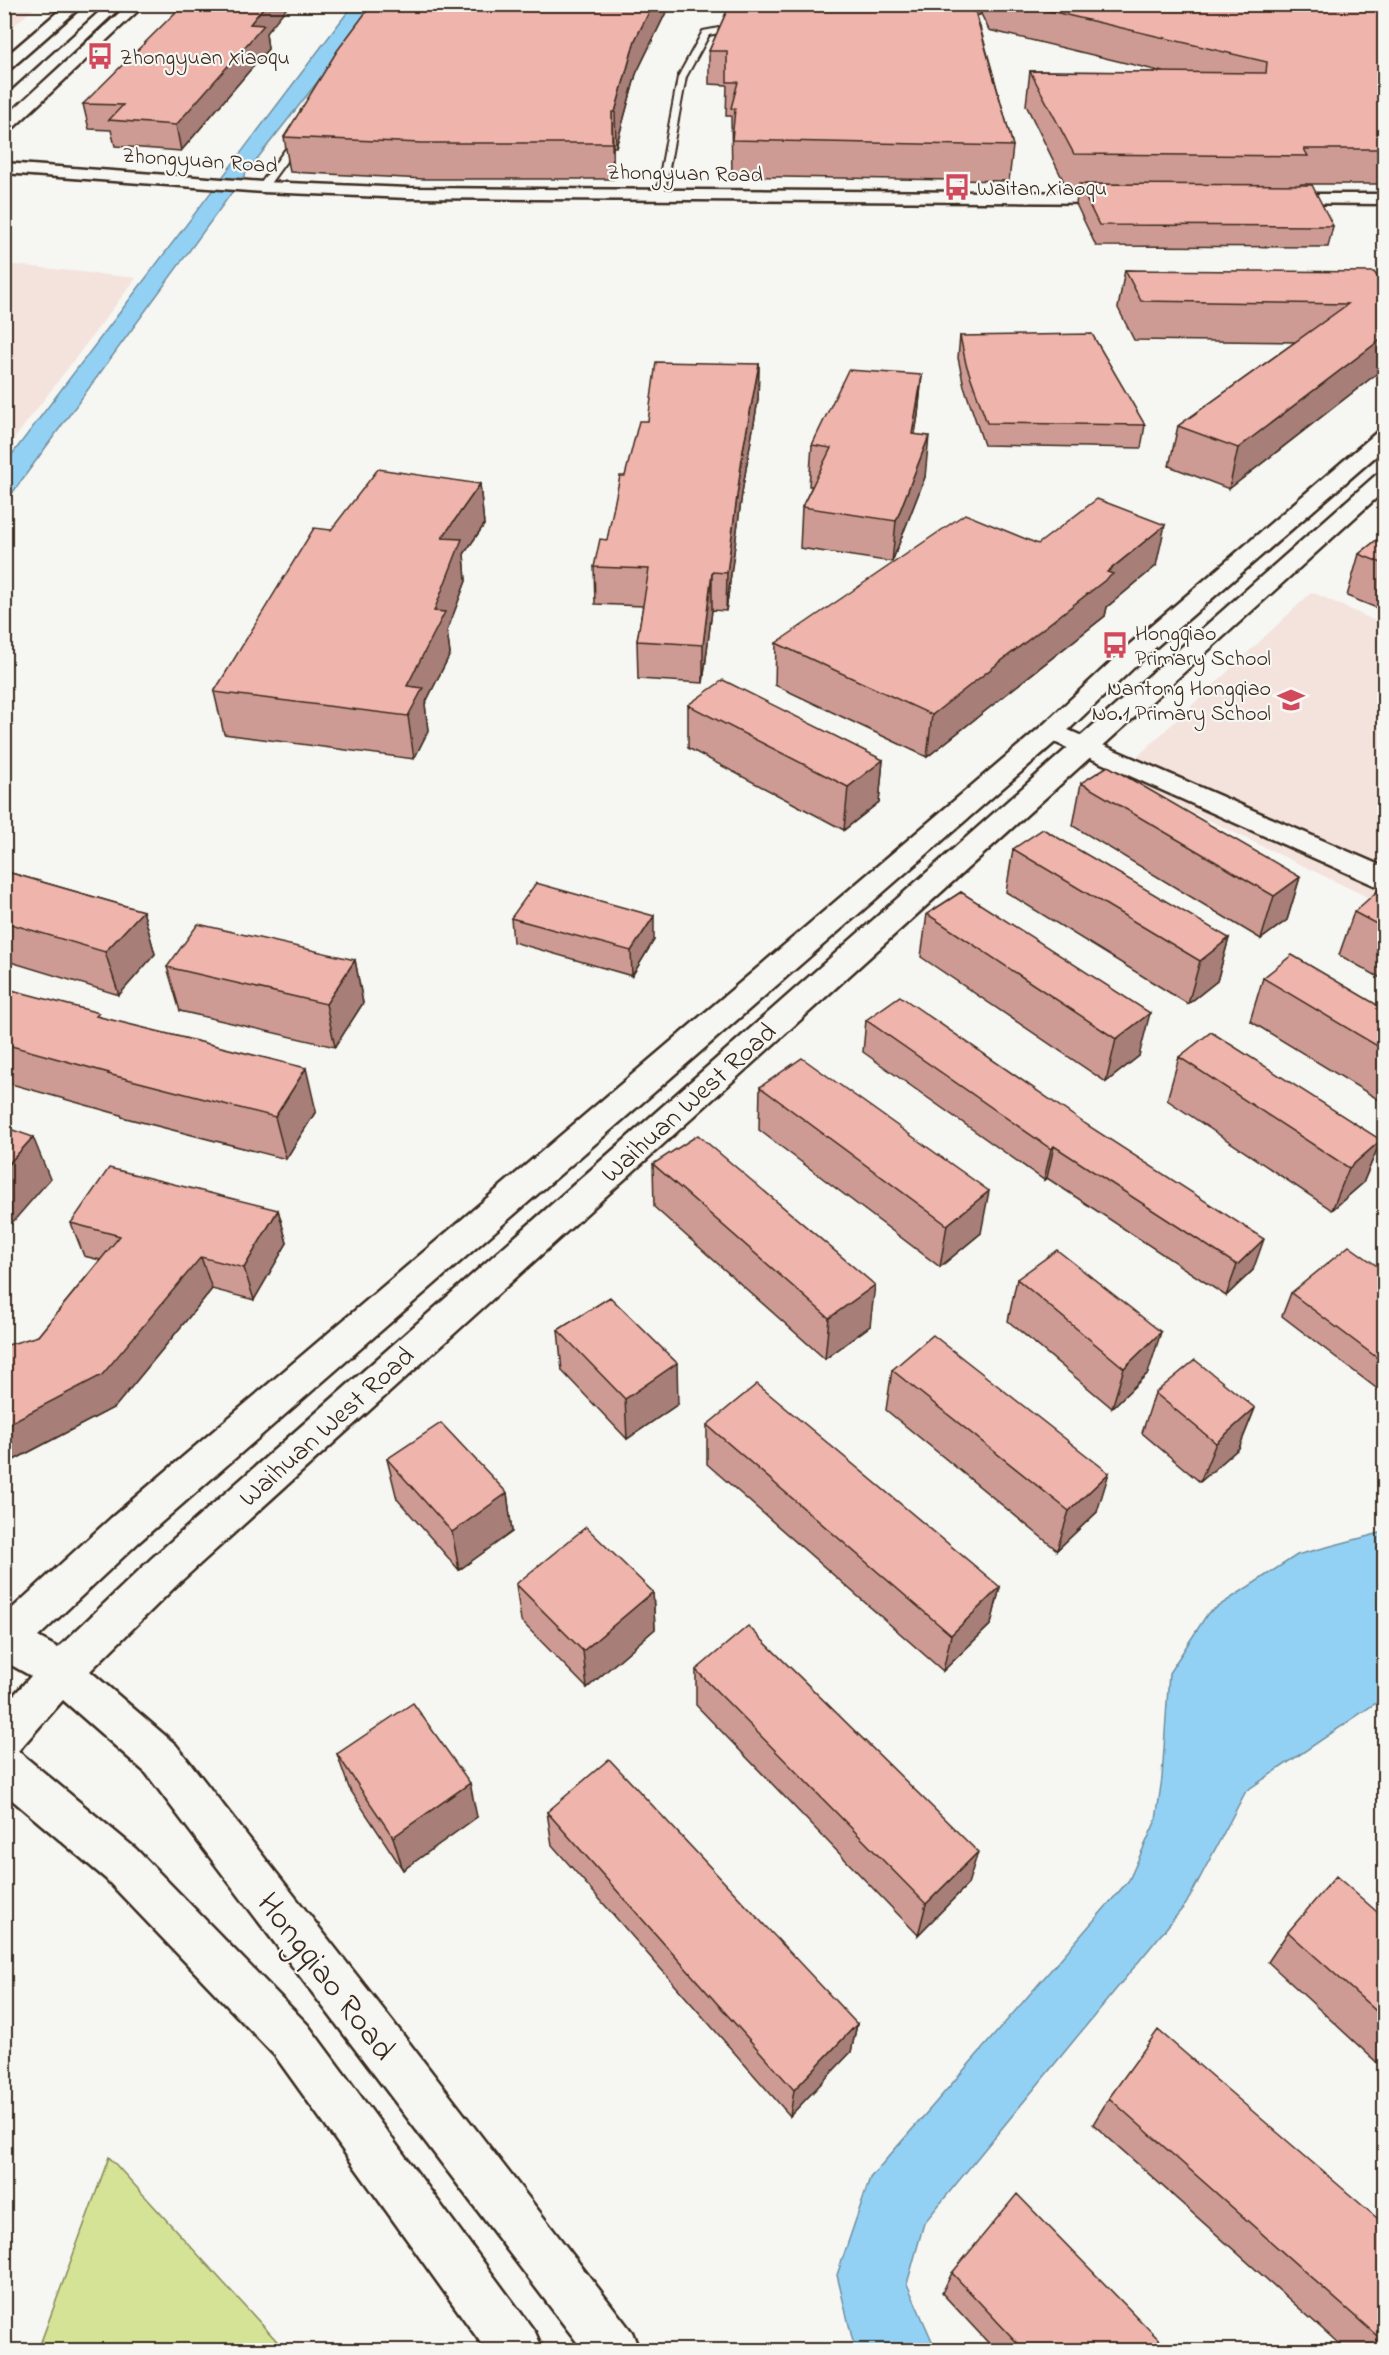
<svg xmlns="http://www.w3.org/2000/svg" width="1389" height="2355" font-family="'Indie Flower',sans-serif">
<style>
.built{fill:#f4e2dd}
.green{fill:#d5e396;stroke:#88865a;stroke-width:1.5}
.water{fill:#93d1f4;stroke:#708e9e;stroke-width:1.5}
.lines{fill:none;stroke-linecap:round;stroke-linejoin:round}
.lane-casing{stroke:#3b2a1e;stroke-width:4}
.secondary-casing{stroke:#3b2a1e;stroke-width:5}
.primary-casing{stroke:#3b2a1e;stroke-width:5}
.highway-casing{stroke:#3b2a1e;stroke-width:5}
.lane{fill:#f6f6f2;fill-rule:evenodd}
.secondary{fill:#f6f6f2;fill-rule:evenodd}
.primary{fill:#f6f6f2;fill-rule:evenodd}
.highway{fill:#f6f6f2;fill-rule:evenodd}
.wall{fill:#ce9b94;stroke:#3b2a1e;stroke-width:1.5}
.shaded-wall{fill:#a77e78;stroke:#3b2a1e;stroke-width:1.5}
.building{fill:#efb4ac;stroke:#3b2a1e;stroke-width:1.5}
.labels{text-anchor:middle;stroke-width:4.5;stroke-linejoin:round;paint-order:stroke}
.far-poi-label{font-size:22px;fill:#3b2a1e;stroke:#f6f6f2;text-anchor:start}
.far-street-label{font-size:22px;fill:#3b2a1e;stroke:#f6f6f2}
.street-label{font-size:27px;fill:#3b2a1e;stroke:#f6f6f2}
.near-street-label{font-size:33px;fill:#3b2a1e;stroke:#f6f6f2}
</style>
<rect width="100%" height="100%" fill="#f6f6f2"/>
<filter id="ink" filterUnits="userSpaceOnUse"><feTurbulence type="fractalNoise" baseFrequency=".0167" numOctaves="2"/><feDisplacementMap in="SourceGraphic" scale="12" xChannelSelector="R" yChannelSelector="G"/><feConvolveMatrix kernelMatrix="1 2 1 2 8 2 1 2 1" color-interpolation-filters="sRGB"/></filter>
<g filter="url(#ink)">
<path class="built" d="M5 4H38V5L5 33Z
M5 264 136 278 5 451 4 264Z
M1312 592 1384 625V905L1117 776Z"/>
<path class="green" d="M109 2157 285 2350H38Z"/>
<path class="water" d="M353 5H378L249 169 5 503 4 465Z
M1384 1532V1699L1373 1705 1246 1791 1186 1904 924 2223 907 2284 936 2350H855L837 2275 870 2178 1129 1880 1156 1820 1162 1778 1169 1673 1208 1613 1297 1555Z"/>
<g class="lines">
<defs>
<path id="lane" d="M740 24 744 26 743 28 709 35 686 77 664 195 656 197 678 77 703 31Z
M298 132 306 134 266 189H260L258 187Z"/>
<path id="secondary" d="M67 4H84L10 69 4 71V58Z
M129 4H145L10 131 4 132V118Z
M4 163 263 182 408 188 1121 193 1127 194 1130 198 1127 202 1121 203 408 198 263 192 4 173Z
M1274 194H1384V204L1268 203 1265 199 1268 195Z
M1052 723 1384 867V887L1374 885 1043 737 1039 731 1043 725Z"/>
<path id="primary" d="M1384 432V449L1148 654 1061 737 139 1542 38 1637 58 1648 152 1558 1376 475 1384 473V491L180 1582 90 1671 176 1745 383 2009 632 2332 639 2350H583L146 1773 63 1700 18 1751 136 1849 308 2025 535 2332 543 2350H486L276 2057 106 1879 4 1793V1706L31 1676 4 1661V1616L111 1518 1043 725 1130 644 1376 433Z"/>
<path id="highway" d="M108 4H124L10 110 4 112V98Z"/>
</defs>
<use href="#lane" class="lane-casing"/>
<use href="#secondary" class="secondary-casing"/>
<use href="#primary" class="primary-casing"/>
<use href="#highway" class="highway-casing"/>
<use href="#lane" class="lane"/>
<use href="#secondary" class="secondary"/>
<use href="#primary" class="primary"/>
<use href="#highway" class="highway"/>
</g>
<path class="wall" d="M372 4H670L636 74 616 147H613V179H424L290 172 284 137Z
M730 4H1384V184H1301V185L1333 226 1328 247 1096 246 1076 204 1078 190H1068L1026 105 1030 71 1163 72 989 30 981 14 977 16 1013 146 1009 181 732 176 731 116H726L727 85 709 84V51Z
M266 33 268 49 181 151 115 146 111 130 89 129 83 104Z
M1125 270 1384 286V368L1229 489 1169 466 1178 426 1295 342 1134 340 1118 308Z
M960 336 1145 425 1141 448 984 445 964 386 958 358Z
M759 364 758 400 743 486 726 611 712 610 703 683 638 679 637 641 643 606 595 604 594 567 607 540 625 476 648 421Z
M922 375 918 415 915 434 925 477 892 562 800 548 802 507 812 486H809L812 445Z
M480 484 484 525 464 554 466 581 447 631 450 654 425 704 428 731 414 759 224 734 214 692 331 530Z
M1384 534V611L1347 596 1359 554Z
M1038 544 1156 566 1107 607 1105 616 927 757 775 685 776 643Z
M688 705 883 760 879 802 844 830 688 748Z
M1081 783 1300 877 1287 920 1261 939 1073 826Z
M1013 849 1229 938 1217 981 1188 1004 1006 892Z
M4 871 143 911 155 954 119 995 4 960Z
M1384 890V980L1339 955 1354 912Z
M961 892 1139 1056 1106 1082 921 957 927 914Z
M511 918 654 940 632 976 513 942Z
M355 960 363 1003 335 1047 180 1011 167 967Z
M1263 978 1384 1009V1103L1250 1021Z
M4 988 100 1017 316 1111 286 1159 122 1117 121 1115 4 1082Z
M866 1020 1253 1270 1226 1296 1047 1178 1044 1180 863 1052Z
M1179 1057 1381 1140 1363 1183 1332 1210 1167 1100Z
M760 1087 981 1233 940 1267 759 1130Z
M653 1164 870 1326 825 1359 654 1207Z
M278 1210 287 1243 254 1300 212 1289 115 1407 10 1462 38 1336 100 1260 84 1256 71 1223Z
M1384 1271V1394L1282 1316 1291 1293Z
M1017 1279 1148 1373 1112 1408 1008 1321Z
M558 1330 678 1404 627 1439 562 1371Z
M892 1370 1097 1512 1057 1550 886 1410Z
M1155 1393 1255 1408 1239 1448 1200 1482 1142 1433Z
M707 1425 1000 1587 991 1624 943 1671 707 1464Z
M387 1459 507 1493 512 1532 459 1570 397 1499Z
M516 1584 653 1592 655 1629 587 1688 521 1621Z
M696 1670 968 1884 918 1935 696 1705Z
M337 1754 477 1817 403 1870 349 1788Z
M547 1812 857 2024 851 2052 790 2116 552 1845Z
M1384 1918V2069L1268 1962 1288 1932Z
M1109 2098 1384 2224V2350H1346L1093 2124Z
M952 2273 1169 2350H995L942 2293Z"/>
<path class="shaded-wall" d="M266 4H290L266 33 268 49 181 151 176 125 250 24Z
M653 4H670L636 74 616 147 615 112 635 40Z
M967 4H982L981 14 966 20Z
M612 112 613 147V179L612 143Z
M1384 337V368L1229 489 1238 448Z
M759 364 758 400 743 486 726 611 727 573 743 450Z
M922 375 918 415 908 474 912 434Z
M929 436 925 477 892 562 896 521Z
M480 484 484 525 464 554 466 581 447 631 450 654 425 704 428 731 414 759 408 716 407 686 434 611 442 538Z
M1165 525 1156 566 1107 607 1105 616 927 757 932 715Z
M712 572V610L703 683V645Z
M883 760 879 802 844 830 848 787Z
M1300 877 1287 920 1261 939 1274 896Z
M143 911 155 954 119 995 105 952Z
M654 916V940L632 976 631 951Z
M1229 938 1217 981 1188 1004 1200 961Z
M355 960 363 1003 335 1047 326 1004Z
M1150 1013 1139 1056 1106 1082 1116 1039Z
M306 1068 316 1111 286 1159 275 1117Z
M33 1137 50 1179 5 1231 4 1229V1169Z
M1381 1140 1363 1183 1332 1210 1349 1168Z
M1054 1146 1047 1178 1044 1180 1051 1149Z
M989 1191 981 1233 940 1267 947 1225Z
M278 1210 287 1243 254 1300 244 1268Z
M1264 1239 1253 1270 1226 1296 1237 1265Z
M201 1257 212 1289 115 1407 10 1462 4 1463V1426Z
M875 1285 870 1326 825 1359 829 1318Z
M1161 1332 1148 1373 1112 1408 1124 1368Z
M677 1363 678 1404 627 1439 625 1399Z
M1255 1408 1239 1448 1200 1482 1216 1443Z
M1109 1473 1097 1512 1057 1550 1069 1511Z
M507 1493 512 1532 459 1570 452 1532Z
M1000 1587 991 1624 943 1671 951 1635Z
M653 1592 655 1629 587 1688 583 1651Z
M470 1783 477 1817 403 1870 393 1837Z
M978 1852 968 1884 918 1935 926 1904Z
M857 2024 851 2052 790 2116 794 2090Z"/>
<path class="building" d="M184 4H266L250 24 264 25 176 125 109 120 123 105 83 104Z
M372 4H653L635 40 615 112H612V143H421L284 137 337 51Z
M730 4H973L1013 146 732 140 735 109 731 108 738 82H727V51H709Z
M1020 4H1384V149H1304L1308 156 1074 154 1030 71 1266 73 1267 62Z
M1079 184 1312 185 1333 226 1099 225Z
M1125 270 1374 272 1384 286V337L1238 448 1178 426 1348 304 1141 301Z
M1092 334 1145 425 987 423 966 364 960 336Z
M656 362 759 364 743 450 727 573 712 572 703 645 637 641 649 569 594 567 600 539 607 540 620 476H625L639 421H648Z
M848 370 922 375 912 434 929 436 896 521 802 507 831 448 812 445Z
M378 469 480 484 442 538 462 539 434 611 445 612 407 686 423 688 408 716 214 692 314 528 331 530Z
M1097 499 1165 525 1107 572 1113 574 932 715 776 643 965 514 1038 544Z
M1384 534V564L1359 554Z
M723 680 883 760 848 787 688 705Z
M1108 766 1300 877 1274 896 1081 783Z
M1043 829 1229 938 1200 961 1013 849Z
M4 871 143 911 105 952 4 922Z
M536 883 654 916 631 951 511 918Z
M1381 888 1384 890V928L1354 912Z
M961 892 1150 1013 1116 1039 927 914Z
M198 924 355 960 326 1004 167 967Z
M1292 955 1384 1009V1050L1263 978Z
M4 988 99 1013 96 1016 306 1068 275 1117 108 1074 109 1073 4 1044Z
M900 996 1084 1123 1264 1239 1237 1265 1054 1146 1051 1149 866 1020Z
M1211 1032 1381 1140 1349 1168 1179 1057Z
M802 1058 989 1191 947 1225 760 1087Z
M4 1127 33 1137 4 1169Z
M698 1135 875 1285 829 1318 653 1164Z
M109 1168 278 1210 244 1268 201 1257 102 1375 4 1426V1346L38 1336 120 1236 71 1223Z
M1349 1246 1384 1271V1363L1291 1293Z
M1057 1250 1161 1332 1124 1368 1017 1279Z
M610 1297 677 1363 625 1399 558 1330Z
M933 1335 1109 1473 1069 1511 892 1370Z
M1195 1360 1255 1408 1216 1443 1155 1393Z
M757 1384 1000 1587 951 1635 707 1425Z
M441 1423 507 1493 452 1532 387 1459Z
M586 1527 653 1592 583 1651 516 1584Z
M748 1626 978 1852 926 1904 696 1670Z
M413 1703 470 1783 393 1837 337 1754Z
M609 1759 857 2024 794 2090 547 1812Z
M1336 1876 1384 1918V2018L1288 1932Z
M1158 2030 1384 2224V2342L1109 2098Z
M1017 2194 1169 2350H1024L952 2273Z"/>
</g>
<defs>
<symbol id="bus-bare" viewBox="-9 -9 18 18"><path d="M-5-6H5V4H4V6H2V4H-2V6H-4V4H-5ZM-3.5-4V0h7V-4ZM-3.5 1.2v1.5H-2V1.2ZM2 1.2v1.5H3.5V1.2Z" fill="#d1495b" stroke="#f6f6f2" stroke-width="2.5" paint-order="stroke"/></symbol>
<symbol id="school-bare" viewBox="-9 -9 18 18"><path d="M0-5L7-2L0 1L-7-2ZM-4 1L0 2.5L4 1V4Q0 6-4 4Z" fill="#d1495b" stroke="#f6f6f2" stroke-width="2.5" paint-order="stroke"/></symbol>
</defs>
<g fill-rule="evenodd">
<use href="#bus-bare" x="81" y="37" width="38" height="38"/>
<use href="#bus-bare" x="938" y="168" width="38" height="38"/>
<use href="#bus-bare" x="1096" y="626" width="38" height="38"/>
<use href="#school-bare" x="1272" y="681" width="38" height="38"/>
</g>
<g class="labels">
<g class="far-poi-label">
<text x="120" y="64">Zhongyuan Xiaoqu</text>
<text x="977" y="195">Waitan Xiaoqu</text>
<text x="1135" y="640">Hongqiao<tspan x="1135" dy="25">Primary School</tspan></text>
<text x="1271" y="695" text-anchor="end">Nantong Hongqiao<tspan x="1271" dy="25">No.1 Primary School</tspan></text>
</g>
<g class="far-street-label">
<text transform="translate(200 159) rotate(4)" y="8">Zhongyuan Road</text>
<text transform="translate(685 172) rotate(1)" y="8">Zhongyuan Road</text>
</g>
<g class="street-label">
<text transform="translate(688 1102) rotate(-42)" y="9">Waihuan West Road</text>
<text transform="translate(326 1426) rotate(-42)" y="9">Waihuan West Road</text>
</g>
<g class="near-street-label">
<text transform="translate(328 1975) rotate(52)" y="12">Hongqiao Road</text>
</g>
</g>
<rect width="1389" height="2355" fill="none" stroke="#f6f6f2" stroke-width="24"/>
<rect x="12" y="12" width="1365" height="2331" fill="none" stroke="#3b2a1e" stroke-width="2" filter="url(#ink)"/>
</svg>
